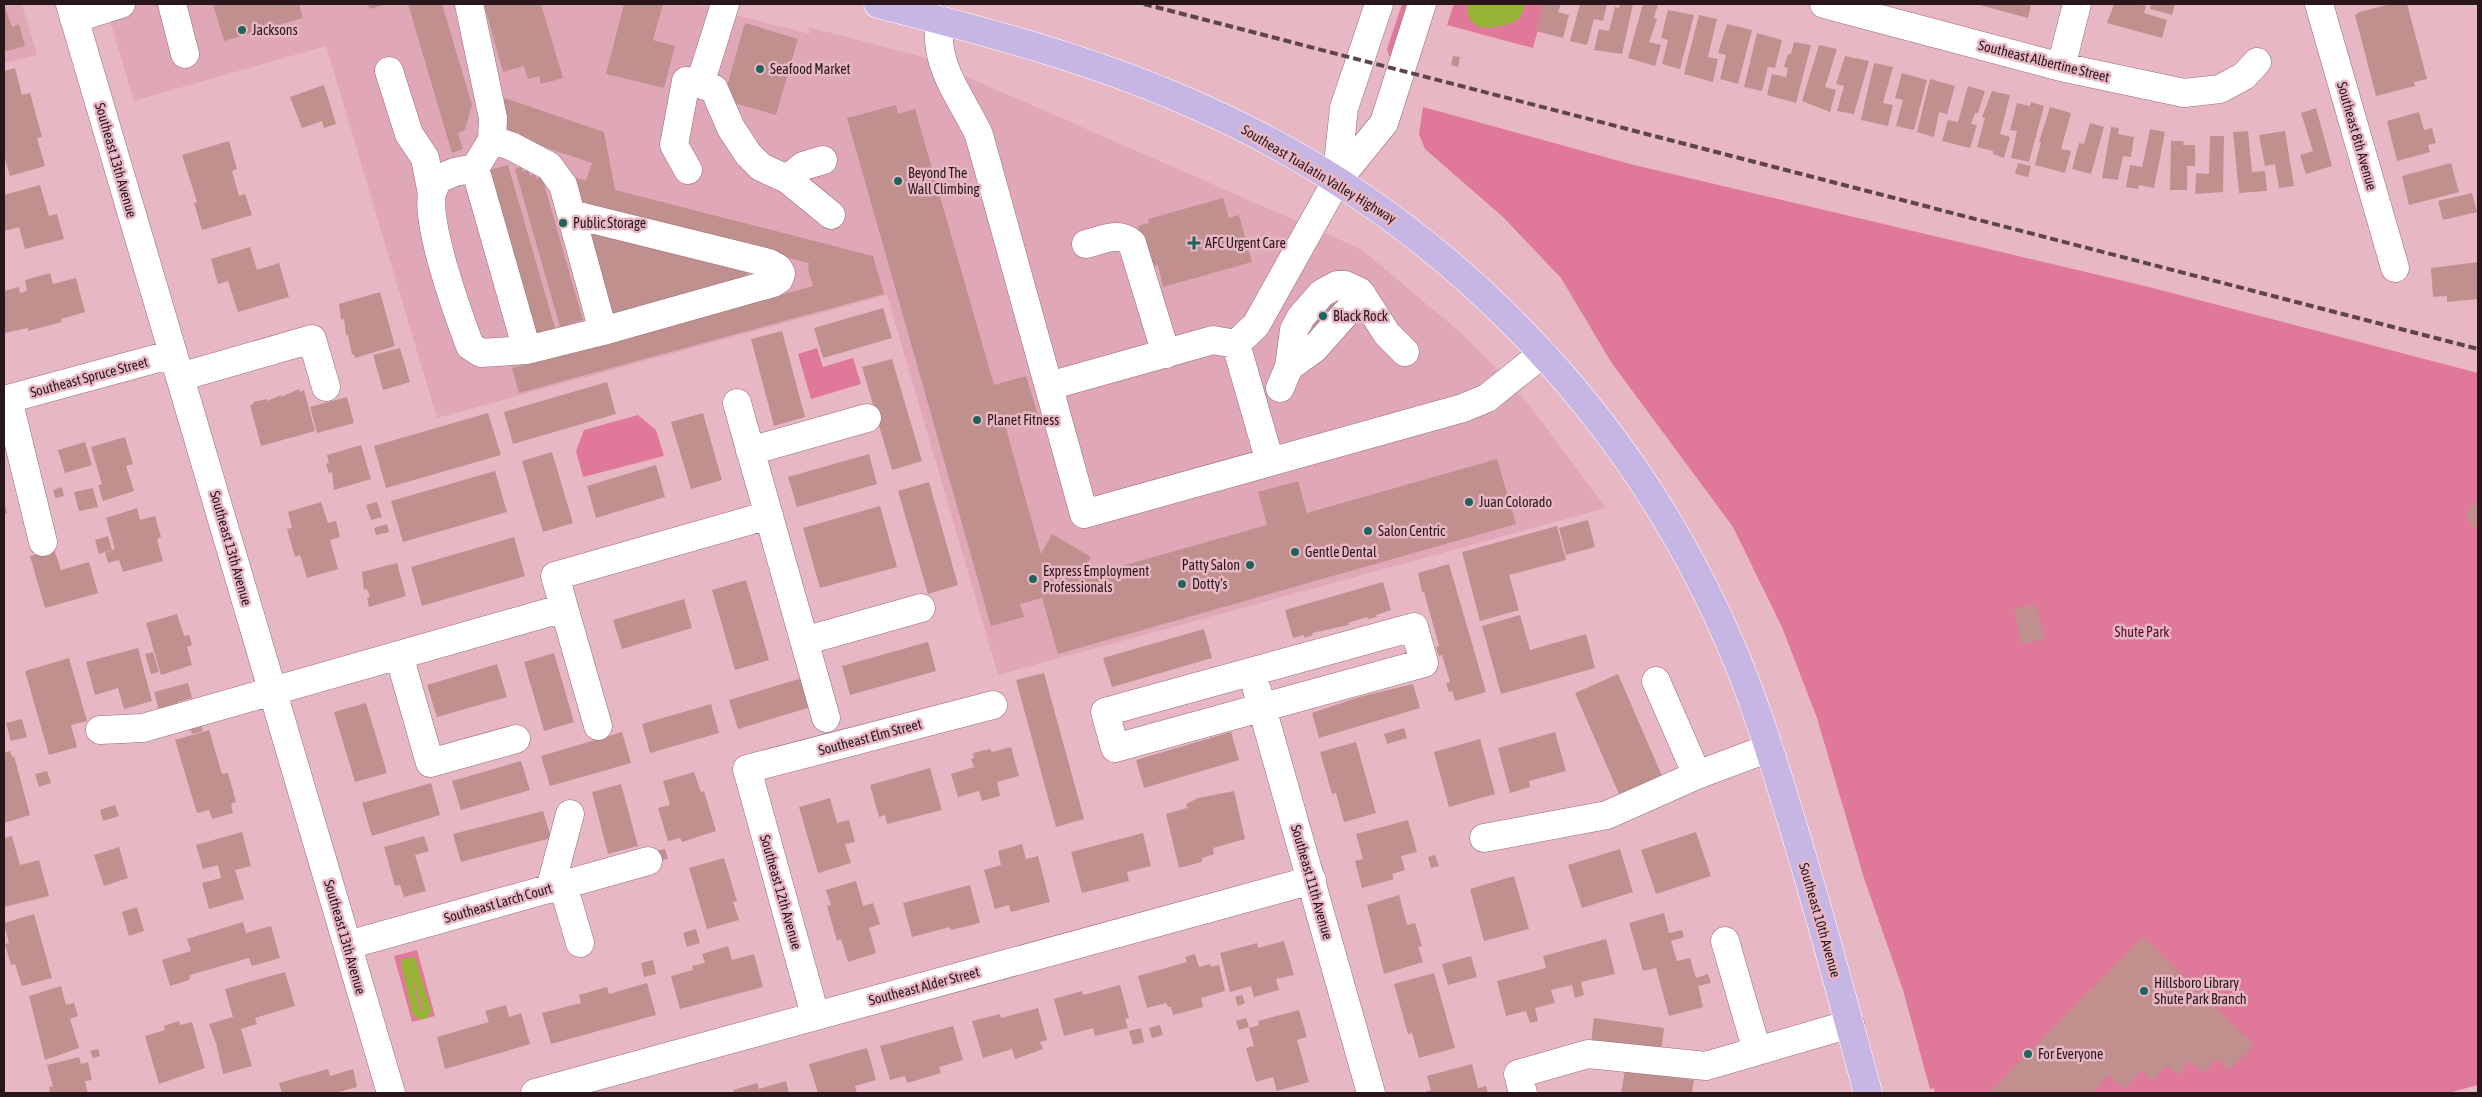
<svg xmlns="http://www.w3.org/2000/svg" width="2482" height="1097" font-family="'Asap Condensed',sans-serif">
<style>
.built{fill:#e0a8b7}
.green{fill:#e07999}
.water{fill:#97b335}
.lines{fill:none;stroke-linecap:round;stroke-linejoin:round}
.stream{stroke:#97b335;stroke-width:8}
.building{fill:#c0908f}
.minor-casing{stroke:#966a76;stroke-width:29}
.major-casing{stroke:#fff;stroke-width:29}
.minor{stroke:#fff;stroke-width:28}
.major{stroke:#c7b6e3;stroke-width:28}
.rail{stroke:#5f444b;stroke-width:4;stroke-dasharray:8 4;stroke-linecap:butt}
.poi-dot{fill:#1d655a;stroke:#e8b7c4;stroke-width:2}
.labels{text-anchor:middle;stroke-width:5;stroke-linejoin:round;paint-order:stroke}
.poi-label{font-size:14px;fill:#28161b;stroke:#e8b7c4;text-anchor:start}
.street-label{font-size:14px;fill:#28161b;stroke:#e8b7c4}
.park-label{font-size:14px;fill:#55092a;stroke:#e8b7c4}
</style>
<rect width="100%" height="100%" fill="#e8b7c4"/>
<path class="built" d="M4 4H22L37 55 4 63Z
M105 4H693L810 34 808 27 919 56 1361 249 1461 333 1500 372 1534 411 1606 508 998 675 887 295 437 418 326 46 134 101Z"/>
<path class="green" d="M1402 4H1415L1392 56H1389L1387 49Z
M1454 4H1545L1533 48 1447 25Z
M1423 107 1634 165 2145 286 2478 373V1085L2448 1093H1935L1934 1088 1930 1089 1903 990 1864 878 1817 718 1782 627 1733 527 1611 362 1561 278 1503 217 1425 149 1419 134Z
M817 348 823 367 853 358 861 384 811 399 798 354Z
M638 415 656 430 664 456 583 477 576 451 584 430Z
M417 950 435 1016 412 1022 394 956Z"/>
<path class="water" d="M1468 4H1526V5L1518 20C1499 29 1464 36 1468 4Z"/>
<g class="lines">
<path class="stream" d="M405 962 416 1011 418 1014 424 1015 427 1010 412 961"/>
</g>
<path class="building" d="M4 4 12 27 19 24 25 46 4 52Z
M213 4H299L303 18 224 41Z
M368 4H386L370 9Z
M408 4H442L472 105 465 130 458 133 463 149 452 153Z
M484 4H541L563 78 541 84 539 76 528 79 524 66 503 72Z
M624 4H663L653 40 675 46 664 88 606 74Z
M1543 4H1561L1558 12 1569 15 1563 38 1536 31Z
M1580 4H1607L1603 21 1594 19 1587 45 1570 41Z
M1620 4H1633L1622 54 1594 50 1599 29 1609 31 1615 7 1619 8Z
M1643 4H1658L1654 18 1657 19 1649 42 1661 45 1655 66 1628 58Z
M1976 4H2025L2031 6 2028 18Z
M2114 4H2136L2146 6 2144 13 2167 20 2162 38 2107 23Z
M2151 4H2175L2172 15 2150 9Z
M2391 4H2407L2427 79 2414 82 2415 86 2376 96 2355 15 2359 12Z
M1668 10 1694 15 1680 69 1662 64 1668 40 1661 38Z
M1699 15 1717 19 1708 57 1718 59 1713 82 1684 74Z
M745 23 798 39 776 115 723 100Z
M1727 24 1752 30 1738 84 1720 79 1726 55 1718 53Z
M1757 33 1782 40 1775 68 1768 67 1762 91 1744 87Z
M1794 42 1811 45 1796 103 1767 95 1772 74 1786 77 1788 68 1784 67 1788 54H1791Z
M1819 45 1837 49 1825 87 1836 90 1830 112 1802 101Z
M1453 56 1460 57 1458 67 1451 65Z
M1845 56 1869 61 1854 114 1837 111 1844 86 1836 84Z
M1874 63 1893 67 1883 103 1893 105 1888 126 1861 120Z
M15 68 22 95 30 93 42 137 37 138 45 166 10 176 4 156V71Z
M1902 73 1927 80 1914 130 1896 126 1903 100 1895 98Z
M1930 79 1955 86 1947 114 1939 112 1934 137 1917 132Z
M324 85 336 124 324 128 322 121 302 128 290 97Z
M1968 86 1985 91 1978 113H1975L1971 124 1977 125 1970 148 1942 141 1948 120 1958 122Z
M1992 91 2010 95 2000 134 2010 137 2004 158 1993 154V151L1977 147 1985 118 1982 117Z
M505 98 604 132 615 190 873 256 884 294 519 393 512 368 813 286 808 270 809 263 581 205 582 200 576 198 579 187 574 186 576 178 586 180 592 163 504 134 501 126 506 112 500 110Z
M2031 102 2044 106 2029 162 2011 158 2017 131 2010 130 2017 103 2030 106Z
M896 105 898 114 915 109 994 385 1026 376 1038 415 1005 425 1041 554 1052 534 1091 557 1079 578 1267 525 1258 492 1298 481 1307 513 1497 459 1516 524 1058 654 1042 598 1020 604 1024 617 991 626 847 118Z
M2050 107 2071 113 2061 149 2071 151 2065 173 2035 165 2041 142H2039Z
M2316 108 2332 166 2306 174 2300 155 2313 151 2301 113Z
M2419 112 2424 130 2432 128 2436 143 2428 145 2430 152 2397 161 2387 121Z
M2090 123 2104 127 2091 174 2072 169 2079 143 2084 144Z
M2111 127 2119 128 2118 134 2134 137 2131 157 2123 156 2118 180 2102 178Z
M2150 129 2165 132 2154 188 2139 185 2138 189 2126 187 2130 165 2142 167Z
M2248 131 2252 172 2265 171 2267 191 2239 193 2233 132Z
M2285 131 2294 186 2279 188 2275 164 2265 166 2259 135Z
M2210 136H2224L2223 192 2195 194 2196 173 2209 174Z
M229 141 237 169 232 171 239 196 245 194 252 215 202 230 194 203 197 202 182 155Z
M2171 141H2184L2183 145H2195V166H2187V190H2170Z
M2018 163 2031 166 2028 177 2015 174Z
M2451 163 2459 192 2409 205 2402 176Z
M508 165 555 328 533 335 485 171Z
M522 167 523 172 528 170 530 176 535 174 537 179 542 177 583 320 560 327 515 169Z
M40 185 49 216 57 214 64 239 25 249 19 227 4 231V195Z
M2472 193 2477 212 2443 220 2438 201Z
M1223 198 1229 218 1239 215 1252 262 1163 287 1158 265 1149 268 1138 226 1149 223 1148 219Z
M592 229 746 269 748 276 608 317 583 232Z
M250 247 257 270 279 263 289 297 238 312 228 281 218 284 211 259Z
M2478 262V299L2447 302V296L2433 297 2431 268Z
M50 273 53 284 76 278 85 312 61 319 62 322 28 331V328L4 333V291L19 287 20 293 27 291 25 280Z
M380 292 395 346 355 358 354 354 352 355 348 335H346L344 319 341 320 339 304Z
M1328 299 1338 308 1317 333 1307 323Z
M883 308 892 338 823 358 814 328Z
M782 331 805 417 774 426 751 339Z
M400 348 410 382 383 390 373 355Z
M892 359 922 461 892 470 862 367Z
M607 382 616 414 513 444 504 412Z
M299 389 300 392 304 390 315 431 261 446 250 405 254 404 253 402 267 399V401L281 395V397Z
M347 397 354 423 317 433 310 407Z
M488 413 501 455 386 488 374 446Z
M703 413 722 480 691 489 671 422Z
M125 437 133 464 126 466 134 491 103 501 98 485 102 484 91 447Z
M85 442 92 465 65 473 58 450Z
M361 445 371 479 334 490 332 472 329 473 326 464 329 463 327 455Z
M552 452 573 523 543 532 522 461Z
M869 454 877 484 797 507 788 477Z
M656 465 665 497 596 518 587 486Z
M495 471 507 512 403 542 391 501Z
M929 482 958 585 928 594 898 491Z
M62 487 64 496 55 498 53 490Z
M93 488 98 507 79 511 74 492Z
M4 502 7 513 4 514Z
M321 502 328 523 336 521 340 537 330 540 338 569 307 578 300 555 295 557 287 529 292 528 288 512Z
M377 502 382 517 371 520 366 505Z
M2474 503 2478 504V528L2471 526 2466 514Z
M880 506 897 567 820 588 803 528Z
M137 508 140 520 155 516 161 537 157 539 163 561 123 572 119 560 108 563 105 553 115 549 106 518Z
M1588 520 1595 547 1566 555 1559 528Z
M387 524 389 532 376 535 374 528Z
M1557 526 1566 560 1509 575 1519 610 1480 621 1462 552Z
M108 536 112 550 99 554 95 540Z
M514 537 525 576 422 606 411 567Z
M54 549 61 570 89 562 98 593 45 608 30 556Z
M397 563 406 596 369 607 367 598 370 597 367 589 364 590 362 572Z
M1449 564 1486 692 1455 701 1452 691 1449 692 1446 683 1450 682 1442 655 1439 656 1436 647 1439 646 1424 592H1422L1418 573Z
M746 580 769 660 735 670 712 590Z
M1383 582 1391 610 1376 615 1377 617 1368 619 1367 617 1348 623 1349 625 1312 633 1313 635 1304 638V635L1293 638 1285 610Z
M684 599 692 628 622 649 613 620Z
M2036 604 2044 639 2021 644 2014 609Z
M177 614 184 636 189 635 192 645 187 647 192 665 161 675 146 623Z
M1520 615 1530 650 1586 634 1595 668 1501 694 1482 626Z
M1204 629 1212 658 1112 687 1103 658Z
M928 642 936 671 850 695 842 666Z
M138 648 152 701 124 709 118 688 95 695 86 662Z
M153 652 159 672 151 674 145 654Z
M554 653 574 722 544 731 524 662Z
M69 658 87 721 71 725 77 747 49 755 25 671Z
M497 664 507 697 437 717 427 685Z
M1044 673 1084 819 1056 827 1016 680Z
M1618 674 1662 776 1619 794 1575 693Z
M802 678 811 707 738 729 729 700Z
M188 683 192 698 178 702 180 709 160 714 154 692Z
M1413 684 1420 708 1319 738 1312 713 1359 697Z
M366 703 387 773 355 782 334 712Z
M711 704 719 733 650 753 642 724Z
M22 719 27 737 11 741 6 723Z
M201 725 203 731 192 734 190 728Z
M1404 728 1407 738 1387 744 1384 734Z
M209 730 222 774 228 773 236 802 231 804 233 813 212 819 209 810 197 813 175 740Z
M622 732 631 763 550 786 541 756Z
M1231 732 1239 760 1144 788 1136 760Z
M1555 732 1566 771 1529 781 1530 787 1510 793 1498 748Z
M1480 739 1495 794 1449 807 1434 752Z
M1356 742 1376 813 1344 822 1336 793 1332 794 1320 752Z
M1011 747 1019 776 997 782 1000 796 982 801 979 791 958 797 951 774 974 767 971 759 974 758 973 753 990 749 992 752Z
M10 751 12 757 14 756 30 815 4 823V753Z
M521 761 530 790 461 810 452 781Z
M930 768 942 810 887 824 885 815 879 817 870 785Z
M47 771 51 783 39 787 35 774Z
M694 772 701 792 704 791 716 831 682 842 680 838 668 841 658 808 670 805 663 781Z
M431 783 440 815 372 836 362 803Z
M621 784 638 846 608 854 592 792Z
M1234 791 1245 839 1213 848 1214 854 1202 858V862L1179 868 1166 814 1187 808 1186 804 1198 798Z
M830 798 837 823 849 820 855 842 845 844 851 863 818 873 799 807Z
M115 805 119 816 103 821 100 810Z
M543 811 551 838 461 862 453 834Z
M1408 820 1417 852 1401 856 1405 870 1392 874 1394 879 1362 888 1355 861 1363 859 1356 834Z
M242 832 251 866 235 870 244 899 209 909 202 883 221 878 218 865 203 869 196 845Z
M1696 832 1711 876 1656 894 1641 850Z
M1143 833 1151 866 1127 872 1129 881 1082 893 1071 852Z
M12 836 20 865 39 860 49 896 4 907V838Z
M424 836 429 851 415 855 426 891 404 897 400 885 395 886 384 847Z
M1022 844 1026 859 1038 856 1050 902 1011 912 1009 905 995 909 984 870 1001 865 998 851Z
M119 847 128 878 104 886 94 855Z
M665 849 668 859 659 861 656 851Z
M1620 849 1633 892 1582 908 1568 865Z
M1435 855 1439 866 1431 868 1428 857Z
M724 858 737 901 733 902 739 920 707 929 689 868Z
M1514 876 1529 929 1484 941 1470 889Z
M856 881 863 906 873 903 880 924 869 928 876 953 848 962 841 939 837 941 827 906 831 905 826 890Z
M970 885 980 923 951 930 950 927 912 937 903 903Z
M1399 895 1407 925 1415 923 1422 946 1418 947 1423 962 1384 974 1367 905Z
M137 907 144 931 129 936 122 912Z
M1664 913 1669 933 1682 930 1684 937 1671 941 1677 961 1690 958 1696 978 1708 974 1711 983 1698 986 1703 1007 1669 1016 1656 968 1643 971 1629 923Z
M34 914 52 978 22 986 15 964 11 965 5 944 9 943 4 923Z
M243 922 246 933 271 926 280 958 252 966 249 958 190 975 189 980 170 986 162 960 191 951 187 939Z
M696 929 700 943 687 947 683 933Z
M2143 937 2254 1045 2229 1070 2217 1058 2203 1073 2191 1061 2178 1075 2168 1065 2152 1081 2142 1071 2124 1089 2109 1075 2092 1093H2080L2077 1090 2073 1093H1989Z
M1606 939 1615 974 1581 982 1584 995 1575 998 1572 985 1551 990 1555 1003 1535 1008 1538 1021 1530 1023 1526 1011 1506 1016 1497 981 1546 968 1543 956Z
M1284 941 1294 975 1276 979 1279 990 1254 997 1251 986 1230 992 1220 953 1257 943 1258 948Z
M728 946 732 960 754 954 763 987 680 1009 671 976 693 970 692 966 705 963 702 954Z
M1195 954 1199 967 1210 964 1211 967 1219 965 1225 991 1201 998 1203 1007 1173 1015 1171 1007H1168L1166 1003 1147 1008 1138 976 1187 962 1185 957Z
M1471 956 1477 977 1448 985 1442 964Z
M653 960 656 974 644 977 641 963Z
M285 972 295 1006 255 1018 257 1024 241 1029 252 1066 223 1074 216 1043 209 1024 233 1017 225 989Z
M1434 973 1455 1048 1419 1058 1412 1033 1408 1034 1394 984Z
M647 983 656 1015 551 1044 542 1013 581 1003 579 995 607 987 609 994Z
M1120 985 1129 1018 1125 1019 1128 1028 1095 1036 1093 1028 1064 1036 1054 999 1082 991 1083 995Z
M61 986 66 1005 74 1003 78 1016 70 1019 79 1048 45 1060 29 996Z
M1242 995 1245 1003 1238 1006 1235 997Z
M506 1005 509 1017 521 1013 530 1044 445 1069 437 1037 489 1022 485 1011Z
M1038 1008 1047 1040 1040 1042 1043 1049 1015 1059 1012 1049 983 1058 972 1021 1000 1014 1001 1018Z
M1299 1010 1307 1037 1297 1040 1309 1082 1277 1091 1273 1077 1256 1082 1246 1048 1254 1046 1249 1028 1259 1025 1258 1021Z
M1246 1018 1249 1027 1239 1030 1236 1021Z
M1594 1018 1664 1028 1661 1052 1591 1043Z
M179 1021 180 1025 192 1022 205 1068 159 1084 145 1036 165 1030 164 1026Z
M1160 1025 1163 1035 1152 1038 1149 1028Z
M953 1026 963 1060 939 1067 941 1073 907 1083 905 1076 890 1080 880 1046Z
M1141 1028 1144 1042 1133 1045 1129 1031Z
M867 1048 876 1080 855 1086 857 1093H818L809 1064Z
M98 1049 100 1056 93 1058 90 1051Z
M79 1057 81 1064 88 1062 92 1080 85 1081 88 1093H50L49 1087 53 1086 47 1065Z
M1472 1064 1478 1088 1486 1086 1488 1093H1423L1431 1090 1427 1076Z
M328 1069 330 1076 353 1069 357 1087 335 1093H282L279 1083Z
M1625 1070 1694 1080 1692 1093H1621Z
M786 1081 789 1093H735L733 1090 757 1083 759 1089Z"/>
<g class="lines">
<defs>
<path id="minor" d="M70 4 391 1093
M172 4 185 54
M469 4 493 118 492 140 475 168 527 350 603 331 563 185 549 166 511 146 492 140
M1824 4 2061 67 2184 93 2220 89 2244 76 2257 62
M2319 4 2395 268
M74 19 121 4
M938 19C939 30 938 43 941 54 947 83 967 108 979 135L1084 514 1463 408 1487 398 1543 353
M2061 67 2077 4
M389 71 409 134 425 158 432 194
M700 84 714 89 731 128 748 154 761 167 787 179 831 215
M475 168 455 172 438 179C436 184 433 189 432 193 426 225 458 314 470 346L481 353 527 350
M688 170 674 145 686 81 700 84 725 4
M787 179 803 166 823 160
M1336 182 1344 108 1379 4
M571 214 769 263 778 268 781 273 779 279 773 283 603 331
M1086 244C1102 240 1119 231 1132 243L1166 354
M1236 344 1256 325 1336 182 1384 123 1422 4
M1289 367 1314 349 1362 295
M180 377 312 339 326 387
M1049 386 1213 340 1236 344 1270 462
M1280 388 1289 367 1294 330 1301 317 1322 293 1337 285H1345L1360 292 1387 334 1405 352
M8 399 43 542
M4 400 173 354
M737 403 826 718
M750 451 867 418
M1414 627 1424 663 1115 748 1105 712Z
M804 641 921 608
M399 655 430 763 516 739
M1656 681 1697 775
M1257 690 1371 1093
M598 726 555 576 769 515
M100 730 143 728 564 608
M1484 838 1607 815 1697 775 1769 748
M563 885 580 943
M550 889 570 814
M1725 941 1757 1051
M348 945 648 861
M815 1015 747 769 993 705
M535 1093 1312 880
M1523 1093 1518 1074 1588 1054 1706 1066 1850 1024"/>
<path id="major" d="M878 4C983 31 1088 58 1188 102 1437 209 1634 409 1737 660 1759 714 1776 770 1793 826 1820 914 1844 1004 1868 1093"/>
</defs>
<use href="#minor" class="minor-casing"/>
<use href="#major" class="major-casing"/>
<use href="#minor" class="minor"/>
<use href="#major" class="major"/>
<path class="rail" d="M1144 4 2478 349"/>
</g>
<g class="poi-dot">
<circle cx="242" cy="30" r="5"/>
<circle cx="760" cy="69" r="5"/>
<circle cx="898" cy="181" r="5"/>
<circle cx="563" cy="223" r="5"/>
<path d="M1191.5 235.5h5v5h5v5h-5v5h-5v-5h-5v-5h5z"/>
<circle cx="1323" cy="316" r="5"/>
<circle cx="977" cy="420" r="5"/>
<circle cx="1469" cy="502" r="5"/>
<circle cx="1368" cy="531" r="5"/>
<circle cx="1295" cy="552" r="5"/>
<circle cx="1250" cy="565" r="5"/>
<circle cx="1033" cy="579" r="5"/>
<circle cx="1182" cy="584" r="5"/>
<circle cx="2144" cy="991" r="5"/>
<circle cx="2028" cy="1054" r="5"/>
</g>
<g class="labels">
<g class="poi-label">
<text x="252" y="35">Jacksons</text>
<text x="770" y="74">Seafood Market</text>
<text x="908" y="178">Beyond The<tspan x="908" dy="16">Wall Climbing</tspan></text>
<text x="573" y="228">Public Storage</text>
<text x="1205" y="248">AFC Urgent Care</text>
<text x="1333" y="321">Black Rock</text>
<text x="987" y="425">Planet Fitness</text>
<text x="1479" y="507">Juan Colorado</text>
<text x="1378" y="536">Salon Centric</text>
<text x="1305" y="557">Gentle Dental</text>
<text x="1240" y="570" text-anchor="end">Patty Salon</text>
<text x="1043" y="576">Express Employment<tspan x="1043" dy="16">Professionals</tspan></text>
<text x="1192" y="589">Dotty's</text>
<text x="2154" y="988">Hillsboro Library<tspan x="2154" dy="16">Shute Park Branch</tspan></text>
<text x="2038" y="1059">For Everyone</text>
</g>
<g class="street-label">
<text transform="translate(2044 61) rotate(14)" y="5">Southeast Albertine Street</text>
<text transform="translate(2357 136) rotate(74)" y="5">Southeast 8th Avenue</text>
<text transform="translate(116 160) rotate(74)" y="5">Southeast 13th Avenue</text>
<text transform="translate(1319 174) rotate(31)" y="5">Southeast Tualatin Valley Highway</text>
<text transform="translate(89 377) rotate(-15)" y="5">Southeast Spruce Street</text>
<text transform="translate(231 548) rotate(74)" y="5">Southeast 13th Avenue</text>
<text transform="translate(870 737) rotate(-15)" y="5">Southeast Elm Street</text>
<text transform="translate(1312 882) rotate(74)" y="5">Southeast 11th Avenue</text>
<text transform="translate(781 892) rotate(74)" y="5">Southeast 12th Avenue</text>
<text transform="translate(498 903) rotate(-16)" y="5">Southeast Larch Court</text>
<text transform="translate(1820 920) rotate(74)" y="5">Southeast 10th Avenue</text>
<text transform="translate(345 937) rotate(74)" y="5">Southeast 13th Avenue</text>
<text transform="translate(924 986) rotate(-15)" y="5">Southeast Alder Street</text>
</g>
<g class="park-label">
<text x="2142" y="637">Shute Park</text>
</g>
</g>
<rect width="2482" height="1097" fill="none" stroke="#28161b" stroke-width="10"/>
</svg>
